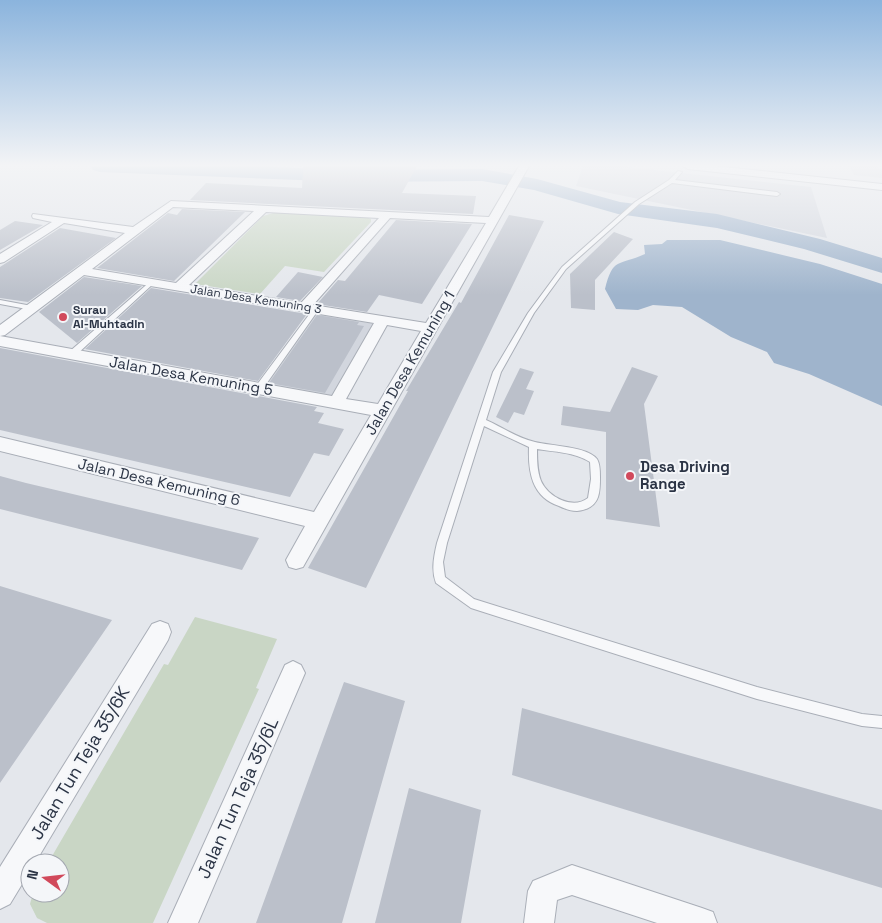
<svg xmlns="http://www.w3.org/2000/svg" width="882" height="923" font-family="'Space Grotesk',sans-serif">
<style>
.built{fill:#d2d6de}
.green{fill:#c9d6c5}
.water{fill:#9fb4cc}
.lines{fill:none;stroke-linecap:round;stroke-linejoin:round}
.river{fill:#9fb4cc;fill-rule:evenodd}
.building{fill:#bbc0ca}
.service-casing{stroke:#a9aeb7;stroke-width:2}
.minor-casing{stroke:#a9aeb7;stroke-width:2}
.service{fill:#f7f8fa;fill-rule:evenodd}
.minor{fill:#f7f8fa;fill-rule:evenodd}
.poi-dot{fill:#d1495b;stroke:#f4f6f9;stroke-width:2}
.labels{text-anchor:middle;stroke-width:4;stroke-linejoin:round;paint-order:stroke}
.far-street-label{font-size:12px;fill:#2b3445;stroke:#f4f6f9}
.far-poi-label{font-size:12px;font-weight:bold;fill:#2b3445;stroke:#f4f6f9;text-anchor:start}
.street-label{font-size:15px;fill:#2b3445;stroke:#f4f6f9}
.poi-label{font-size:15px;font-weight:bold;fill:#2b3445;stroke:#f4f6f9;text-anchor:start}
.near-street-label{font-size:18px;fill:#2b3445;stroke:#f4f6f9}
</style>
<rect width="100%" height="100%" fill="#e4e7ec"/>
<path class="built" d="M583 166H618L811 187 827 238 576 186Z
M849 166H875L882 170V178L854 175Z
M316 314 375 324 333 398 266 386Z"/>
<path class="green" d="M280 211 365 217 371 219V222L324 272 285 266 260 294 195 284 263 216Z
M195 617 277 639 256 688 259 689 153 923H47L37 918 30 904 33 893H60V863H48L164 664 168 665Z"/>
<path class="water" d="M667 240H720L820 264 882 284V406L809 374 774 363 767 352 731 337 682 307 653 305 638 310 616 309 605 289C613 257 618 266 645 254L644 245 662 244Z"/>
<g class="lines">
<path class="river" d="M91 166H247L351 170 482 169 537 179 620 202 717 214 820 239 882 258V273L804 249 717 228 618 214 534 190 482 181 351 182 100 172 93 170Z"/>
</g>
<path class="building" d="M303 166H417L402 193 476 196 473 214 190 200 206 183 302 188Z
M182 209 245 212 174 281 97 268 168 213 177 215Z
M509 215 544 221 366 588 308 568 408 391H406L459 302 461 303Z
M396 220 472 224 422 304 379 295 367 312 317 304 338 280 345 281Z
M15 221 43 225 0 250V230Z
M60 228 116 238 28 302 0 298V267Z
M614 232 633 239 595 280V310L571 308 570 274Z
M298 272 323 277 300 301 276 297Z
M84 277 142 286 77 343 39 312Z
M151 288 307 314 258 381 85 349Z
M317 315 359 322 357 325 364 326 325 393 269 383Z
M0 348 317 407 314 411 324 413 318 423 344 429 329 456 314 453 290 497 26 436 0 430Z
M632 367 658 376 644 404 660 527 606 519V432L561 425 563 406 610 412Z
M520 368 534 372 526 389 534 391 524 415 514 412 508 423 496 417Z
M0 476 26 483 259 538 242 570 0 509Z
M0 586 112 620 0 783Z
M344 682 405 701 342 923H256Z
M522 708 882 810V888L512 775Z
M409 788 481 810 461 923H375Z"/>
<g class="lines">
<defs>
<path id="service" d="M678 171 682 172 675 180 777 192 780 194 777 196 672 183 639 204 566 269 534 313 501 372 486 420C502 427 517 438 535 442 550 446 587 446 597 459 600 464 600 472 600 477 600 484 600 491 598 497 595 506 587 510 577 511 571 511 565 509 559 506 532 497 528 472 529 447L484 426 447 543 443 562 445 577 474 599 757 687 862 714 882 716V728L862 726 757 699 471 608 436 583C431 570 434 556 437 543L493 372 528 313 562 267 635 202 669 180ZM537 449C554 452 575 452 590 462L591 479 588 498C573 510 548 497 541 481 537 471 537 460 537 449Z
M152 280 154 281V283L75 356H69V352Z
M0 300 32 306 35 308 32 310 0 304Z
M316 307 319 309 262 390H256L255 388 256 386 314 308Z"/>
<path id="minor" d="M519 166H529L303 567 296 569 289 567 286 560 305 526 0 451V437L314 512 371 415 0 346V336L332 396 374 323 84 275 5 335 0 336V325L125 233 64 223 4 262 0 263V254L52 222 33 218 32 216 33 214 133 227 171 201 489 217ZM173 207 254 211 176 283 92 269ZM266 212 379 218 301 303 189 285ZM390 218 486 223 426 323 313 305ZM387 325 421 331 378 404 346 399Z
M683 166H715L882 184V190L688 169Z
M160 621 168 624 171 632 168 640 35 863H30V871L10 904 0 909V867L152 624Z
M293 661 301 665 305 673 198 923H168L285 665Z
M572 865 702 908 713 912 717 923H657L572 895 557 900 554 923H524L528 891 533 881Z"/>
</defs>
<use href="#service" class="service-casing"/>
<use href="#minor" class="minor-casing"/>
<use href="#service" class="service"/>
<use href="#minor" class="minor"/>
</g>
<linearGradient id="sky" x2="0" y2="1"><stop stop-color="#8bb4dd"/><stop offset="0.56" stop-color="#f3f4f6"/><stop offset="1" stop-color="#f3f4f6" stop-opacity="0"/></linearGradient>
<rect width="882" height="295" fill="url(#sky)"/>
<g class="poi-dot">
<circle cx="63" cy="317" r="5"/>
<circle cx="630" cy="476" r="5"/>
</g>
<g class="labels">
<g class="far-street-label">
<text transform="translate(256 299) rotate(9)" y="4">Jalan Desa Kemuning 3</text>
</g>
<g class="far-poi-label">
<text x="73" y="314">Surau<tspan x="73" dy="14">Al-Muhtadin</tspan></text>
</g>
<g class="street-label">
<text transform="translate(410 363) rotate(-60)" y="5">Jalan Desa Kemuning 1</text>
<text transform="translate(191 376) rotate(10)" y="5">Jalan Desa Kemuning 5</text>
<text transform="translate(159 482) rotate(13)" y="5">Jalan Desa Kemuning 6</text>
</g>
<g class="poi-label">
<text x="640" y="472">Desa Driving<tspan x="640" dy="17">Range</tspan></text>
</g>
<g class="near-street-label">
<text transform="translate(80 763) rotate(-59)" y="6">Jalan Tun Teja 35/6K</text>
<text transform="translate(238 798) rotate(-66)" y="6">Jalan Tun Teja 35/6L</text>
</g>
</g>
<g transform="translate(45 878) rotate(285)"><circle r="24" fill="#f4f6f9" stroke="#a4a8b1"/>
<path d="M0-4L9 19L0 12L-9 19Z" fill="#d1495b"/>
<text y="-8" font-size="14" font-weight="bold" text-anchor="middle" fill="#2b3445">N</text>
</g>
</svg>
